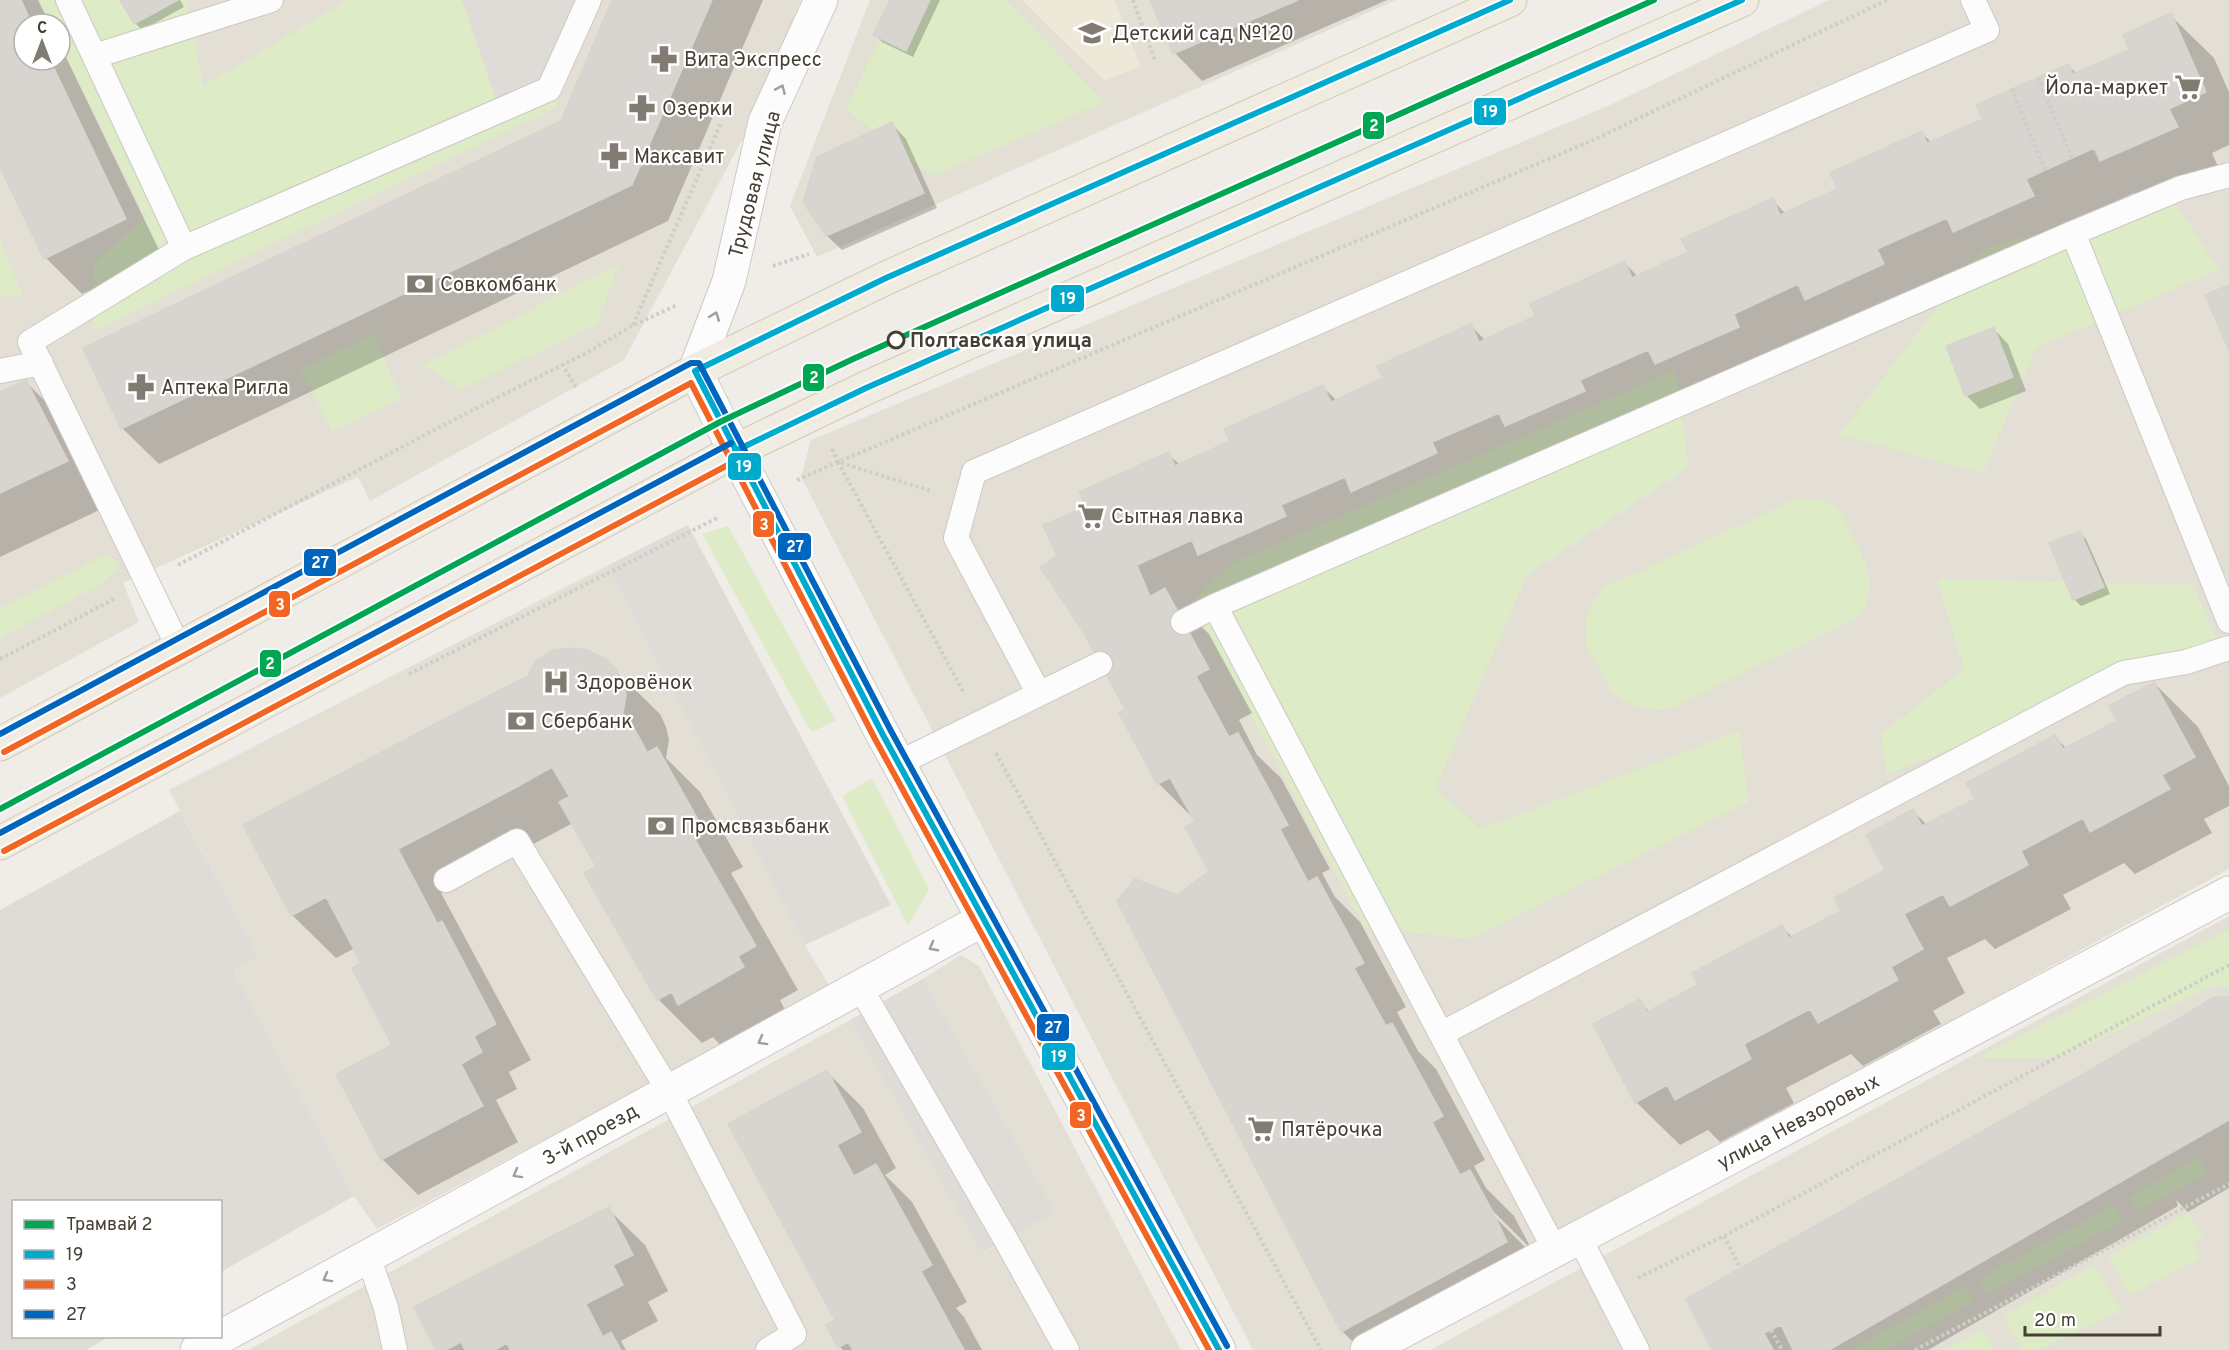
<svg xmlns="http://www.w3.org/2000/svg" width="2229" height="1350" font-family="Overpass,sans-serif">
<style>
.residential{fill:#e4dfd4;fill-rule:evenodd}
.education{fill:#eee8d9}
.green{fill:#ddebc6}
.parking{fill:#dfdcd7}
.shadow{fill:#0003}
.building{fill:#d8d4cf;stroke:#d8d4cd;stroke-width:1.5}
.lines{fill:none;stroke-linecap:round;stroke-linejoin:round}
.service-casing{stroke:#ccc9c4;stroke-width:26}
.minor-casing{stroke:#ccc9c4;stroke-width:35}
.tertiary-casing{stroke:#ccc9c4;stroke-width:35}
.primary-casing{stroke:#d3c9b4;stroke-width:35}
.path{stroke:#d0cdc9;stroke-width:4;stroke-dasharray:3 3;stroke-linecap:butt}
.service{stroke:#fdfcfc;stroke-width:24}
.minor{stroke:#fdfcfc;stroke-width:33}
.tertiary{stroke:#fdfcfc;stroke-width:33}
.primary{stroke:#f1ece2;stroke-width:33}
.bus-1-casing{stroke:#fff;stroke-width:10}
.bus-2-casing{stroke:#fff;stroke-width:10}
.bus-3-casing{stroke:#fff;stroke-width:10}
.bus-1{stroke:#00a9ce;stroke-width:6}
.bus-2{stroke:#f26522;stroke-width:6}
.bus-3{stroke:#0065bd;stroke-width:6}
.tram-1-casing{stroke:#fff;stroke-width:10}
.tram-1{stroke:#00a651;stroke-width:6}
.oneway{stroke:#a19d98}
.stop-dot{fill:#fff;stroke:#453e33;stroke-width:3}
.labels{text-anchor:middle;stroke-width:4.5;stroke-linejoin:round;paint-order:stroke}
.poi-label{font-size:20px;fill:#453e33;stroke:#fff;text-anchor:start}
.street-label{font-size:20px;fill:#453e33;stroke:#fff}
.stop-label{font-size:20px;font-weight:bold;fill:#453e33;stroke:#fff;text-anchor:start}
.line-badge{stroke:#fff;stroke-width:2}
.badge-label{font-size:16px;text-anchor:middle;font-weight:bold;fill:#fff}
</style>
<rect width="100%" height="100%" fill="#f0ede8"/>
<path class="residential" d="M0 0H801L741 142 624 360 370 501 358 477 123 583 139 622 0 698ZM24 24H60V60H24Z
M870 0H1022L1104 80 1140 66 1114 0H1396L817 257 790 206Z
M1829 0H2229V869L1349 1350H1253L801 477 811 440 1610 105Z
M607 566 805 945 830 987 377 1229 354 1196 233 970 259 956 169 790Z
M2229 916V1350H1430Z
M961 955 979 966 1181 1350H248L850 1020 983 1253 1056 1212 923 979Z"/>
<path class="education" d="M1022 0H1114L1140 66 1104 80Z"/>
<path class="green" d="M38 0H187L203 86 348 0H597L555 108 93 331 94 264 145 216 60 44V24H50Z
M898 0H1005L1105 102 932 176 846 109Z
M2172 198 2219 270 2036 348 1983 473 1839 435 1983 248Z
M0 240 23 296 0 295Z
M619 264 597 324 462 389 423 365Z
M374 334 401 399 332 431 301 369Z
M1675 370 1689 467 1527 575 1435 789 1481 829 1739 731 1749 802 1470 939 1365 928 1191 603 1231 564Z
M1806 498C1817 500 1828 501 1837 508 1843 514 1847 525 1851 533 1867 564 1878 583 1860 616L1668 710 1642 709 1621 700 1613 693 1586 644 1585 621 1594 600 1603 588 1794 500Z
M728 526 836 721 811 732 702 534Z
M107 554 118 564 117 570 98 586 0 638V608Z
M1937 579 2194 585 2216 639 1887 775 1881 734 1964 669Z
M872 778 929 889 908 926 842 796Z
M2229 929V988L2217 985 2059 1058H1978Z
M2198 1158 2208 1173 2138 1211 2130 1197Z
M2114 1205 2123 1221 1986 1294 1979 1279Z
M2188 1213 2203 1238 2193 1244 2200 1258 2130 1295 2108 1256Z
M2095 1265 2121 1311 2038 1350H2023L2003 1316Z
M1965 1286 1974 1301 1885 1350H1851Z
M1983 1329 1995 1350H1945L1982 1329Z"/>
<path class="parking" d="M462 0H589L549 89 500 111Z
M688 525 891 905 805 945 607 566Z
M180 811 259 956 233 970 354 1196 221 1272 220 1202H14V1336L109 1337 86 1350H0V910Z
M923 979 1056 1212 982 1253 850 1020Z"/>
<path class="shadow" d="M0 0H38L50 24H24V60H60V45L162 256 82 294 46 258 0 164Z
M122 0H180L184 7 142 30 135 23Z
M614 0H763L668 221 159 464 122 428 562 122Z
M892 0H940L913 57 882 42 875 35Z
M1152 0H1387L1202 81 1175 53Z
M2170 15 2214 58 2229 92V145L2212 153 2220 171 2145 204 2134 193 1243 598 1231 586 1183 608 1209 634 1252 713 1239 720 1257 755 1281 778 1330 869 1322 873 1335 897 1360 922 1406 1007 1397 1012 1418 1051 1436 1069 1485 1160 1474 1166 1486 1188 1514 1216 1532 1250 1492 1210V1214L1536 1258 1361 1350 1342 1331 1177 897 1211 871 1197 822 1158 783 1121 714 1127 710 1059 557 1088 507 1168 454 1180 465 1232 442 1323 387 1337 401 1385 379 1471 326 1485 340 1537 317 1625 263 1638 277 1690 253 1772 200 1786 214 1839 190 1922 133 1932 143 1984 119 2069 66 2077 74 2131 50Z
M892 124 906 139 937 208 842 250 827 236Z
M1994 329 2008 344 2026 391 1980 409 1966 395Z
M26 382 69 425 110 505 0 557V393Z
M2079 532 2086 539 2110 594 2081 606 2074 599Z
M615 670 660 714 666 727 669 740 666 758 700 792 743 867 731 873 798 990 780 1000 786 1012 723 1048 713 1037 702 1043 659 1000 586 873 598 867 573 823 441 893 531 1060 509 1072 517 1089 496 1100 518 1142 418 1195 382 1159 394 1045 364 964 355 948 336 958 292 915Z
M2154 683 2198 727 2229 786V806L2204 819 2212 833 2135 874 2124 863 2063 895 2071 909 1995 949 1985 939 1947 958 1965 993 1933 1011 1941 1024 1863 1066 1851 1054 1786 1088 1794 1103 1720 1142 1708 1130 1680 1145 1636 1102 1639 1001 1650 1012 1700 985 1782 927 1793 938 1843 912 1887 870 1913 811 1927 825 1977 799 2055 737 2067 749 2119 721Z
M2229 998V1188L2188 1212 2176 1200 2178 1206 1928 1350H1714Z
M826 1071 863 1108 896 1168 885 1175 912 1202 967 1302 956 1308 964 1317 982 1350H843L840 1347 828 1325 837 1320Z
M608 1209 645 1245 668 1291 648 1302 658 1321 621 1341 626 1350H438Z"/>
<path class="building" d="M0 0H21L32 24H24V60H50L126 219 44 259 0 167Z
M120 0H178L134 24Z
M612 0H712L632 185 121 429 83 348 561 121Z
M890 0H930L906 51 873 35Z
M1150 0H1298L1173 54Z
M2171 13 2206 92 2169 109 2178 127 2100 161 2094 148 2072 158 2026 179 2034 196 1953 232 1947 218 1877 249 1884 264 1805 300 1798 284 1734 314 1739 327 1655 364 1648 350 1580 380 1585 391 1505 426 1499 413 1432 442 1437 453 1351 492 1345 477 1281 505 1286 516 1198 555 1192 540 1137 565 1150 597 1084 633 1040 567 1057 556 1043 525 1086 507 1079 492 1169 452 1175 466 1230 441 1224 429 1323 385 1331 402 1383 378 1377 366 1471 324 1479 342 1535 316 1530 304 1625 261 1632 278 1688 252 1681 239 1773 198 1780 215 1837 189 1830 173 1922 131 1927 143 1983 119 1976 105 2069 64 2073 74 2129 50 2123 35Z
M892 122 924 193 826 236 803 202 817 157Z
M2229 285V350L2205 295Z
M1994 327 2013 377 1965 396 1946 346Z
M26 380 68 461 0 493V392Z
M2080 531 2104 587 2073 600 2049 543Z
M1165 588 1209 669 1196 676 1229 737 1238 733 1266 784 1195 822 1170 778 1157 784 1119 713 1125 709 1084 633Z
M568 648 587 650 606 659 616 669 623 682 626 695 621 725 630 721 647 752 569 796 552 767 517 787 473 704 528 676 535 662 551 651Z
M2154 682 2195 757 2162 775 2170 789 2090 832 2083 818 2021 851 2028 865 1950 906 1943 894 1904 914 1923 949 1891 967 1898 980 1818 1023 1810 1009 1744 1044 1751 1059 1675 1100 1667 1085 1635 1103 1593 1024 1640 999 1647 1012 1698 985 1692 973 1782 925 1789 938 1841 911 1834 898 1885 870 1866 835 1913 809 1922 826 1975 799 1966 783 2055 735 2063 749 2117 721 2109 706Z
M473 704 517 787 398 849 437 923 361 963 326 897 291 916 243 825Z
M657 747 700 823 689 829 756 946 738 956 744 967 678 1005 672 992 657 1000 584 873 596 866 559 802Z
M1266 784 1288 825 1280 829 1308 882 1317 877 1364 963 1354 968 1386 1026 1392 1023 1443 1116 1432 1122 1460 1175 1470 1170 1494 1214 1417 1255 1185 827Z
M1209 871 1417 1255 1494 1214 1507 1242 1341 1332 1117 901 1135 879 1177 895Z
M442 921 496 1024 474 1036 482 1052 461 1064 483 1106 381 1160 336 1074 392 1045 352 968Z
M2213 997H2229V1120L2143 1169 2090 1070 2195 1009Z
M827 1070 861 1132 837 1145 854 1176 876 1164 932 1265 835 1320 728 1124Z
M2090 1070 2143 1169 1829 1350H1793L1781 1325 1764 1333 1773 1350H1712L1686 1299Z
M609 1207 633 1255 613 1265 623 1285 586 1304 603 1337 611 1332 621 1350H510L507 1343 495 1350H465L461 1342 446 1350H436L414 1307Z
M921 1271 964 1350H853L848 1342 838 1348 826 1325Z"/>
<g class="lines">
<defs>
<path id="service" d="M68 0 184 248 30 342 179 648
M95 56 271 0
M2073 233 2181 188 2229 175
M184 248 549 89 589 0
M0 371 41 363
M1183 622 1215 606
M1039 694 956 538 974 472 1987 30 1973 0
M899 763 1100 664
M446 880 517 841 669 1091 794 1334 768 1350
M860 987 1006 1240 1067 1350
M1441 1034 2123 673 2186 662 2229 648
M1579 1237 1637 1350
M1555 1250 1215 606 2073 233 2229 621
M368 1256 386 1308 395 1350"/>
<path id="minor" d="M735 451 695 371 729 281 765 122 821 0
M197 1350 984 919
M1367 1350 2229 893"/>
<path id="tertiary" d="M735 451 883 735 1219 1350"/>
<path id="primary" d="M0 744 695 371 886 278 1510 0
M0 843 735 451 866 388 1742 0"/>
</defs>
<use href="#service" class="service-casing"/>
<use href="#minor" class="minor-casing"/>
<use href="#tertiary" class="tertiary-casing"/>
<use href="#primary" class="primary-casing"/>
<path class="path" d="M1133 0 1155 61
M2038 78 2072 158
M2012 89 2045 170
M773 266 809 254
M633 325 721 123
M562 364 576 387
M832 449 838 462
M797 480 838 462 931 491
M178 565 461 416 586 353 632 326 677 305
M0 659 116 598
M409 674 717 518
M963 691 838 462 1591 141 1887 0
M996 753 1321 1350
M1724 1236 1740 1268
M1638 1278 1724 1236 2229 965
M1771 1330 1782 1350
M1915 1350 2229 1184"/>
<use href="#service" class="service"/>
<use href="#minor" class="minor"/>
<use href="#tertiary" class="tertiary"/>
<use href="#primary" class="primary"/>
<defs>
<path id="bus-1" d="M735 451 866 388 1742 0
M1219 1350 883 735 695 371 886 278 1510 0"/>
<path id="bus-2" d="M4 752 691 383 875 739 1209 1350
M4 851 739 459"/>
<path id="bus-3" d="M0 734 691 363H699L891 731 1227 1346
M0 833 731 443"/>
</defs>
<use href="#bus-1" class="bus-1-casing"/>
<use href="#bus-2" class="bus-2-casing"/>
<use href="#bus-3" class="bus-3-casing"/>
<use href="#bus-1" class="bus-1"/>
<use href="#bus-2" class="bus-2"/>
<use href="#bus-3" class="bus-3"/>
<defs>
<path id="tram-1" d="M0 809 720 422 853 359 1654 0"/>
</defs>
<use href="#tram-1" class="tram-1-casing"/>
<use href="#tram-1" class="tram-1"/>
</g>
<defs><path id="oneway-chevron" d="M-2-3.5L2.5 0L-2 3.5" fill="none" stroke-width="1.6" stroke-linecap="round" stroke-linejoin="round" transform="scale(1.5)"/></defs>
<g class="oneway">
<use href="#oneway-chevron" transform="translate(781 89) rotate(-66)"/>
<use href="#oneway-chevron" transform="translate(715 316) rotate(-69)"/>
<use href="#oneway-chevron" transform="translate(933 947) rotate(152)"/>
<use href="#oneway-chevron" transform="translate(762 1041) rotate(151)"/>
<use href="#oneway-chevron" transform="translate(517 1174) rotate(151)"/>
<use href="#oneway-chevron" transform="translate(327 1278) rotate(151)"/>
</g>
<defs>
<symbol id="school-bare" viewBox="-9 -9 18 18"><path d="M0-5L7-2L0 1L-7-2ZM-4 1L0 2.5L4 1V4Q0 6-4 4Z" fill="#817b72" stroke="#fff" stroke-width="2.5" paint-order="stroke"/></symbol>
<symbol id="pharmacy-bare" viewBox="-9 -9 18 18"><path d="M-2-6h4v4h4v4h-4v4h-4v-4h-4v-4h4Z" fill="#817b72" stroke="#fff" stroke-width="2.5" paint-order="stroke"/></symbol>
<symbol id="supermarket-bare" viewBox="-9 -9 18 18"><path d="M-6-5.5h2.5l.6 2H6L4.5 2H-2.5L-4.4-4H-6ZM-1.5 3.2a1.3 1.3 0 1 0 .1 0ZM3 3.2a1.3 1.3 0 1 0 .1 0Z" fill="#817b72" stroke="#fff" stroke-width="2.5" paint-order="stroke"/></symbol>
<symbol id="bank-bare" viewBox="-9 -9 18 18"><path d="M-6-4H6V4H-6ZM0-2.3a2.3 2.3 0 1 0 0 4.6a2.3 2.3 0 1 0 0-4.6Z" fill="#817b72" stroke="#fff" stroke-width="2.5" paint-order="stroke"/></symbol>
<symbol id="hospital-bare" viewBox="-9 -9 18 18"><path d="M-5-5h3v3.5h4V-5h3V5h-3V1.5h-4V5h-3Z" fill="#817b72" stroke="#fff" stroke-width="2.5" paint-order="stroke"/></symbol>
</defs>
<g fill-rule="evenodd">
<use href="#school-bare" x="1073" y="14" width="38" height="38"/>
<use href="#pharmacy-bare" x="645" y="40" width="38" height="38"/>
<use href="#supermarket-bare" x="2169" y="68" width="38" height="38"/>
<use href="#pharmacy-bare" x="623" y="89" width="38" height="38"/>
<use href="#pharmacy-bare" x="595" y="137" width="38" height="38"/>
<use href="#bank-bare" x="401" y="265" width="38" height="38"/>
<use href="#pharmacy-bare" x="122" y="368" width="38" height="38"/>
<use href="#supermarket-bare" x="1072" y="497" width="38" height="38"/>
<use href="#hospital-bare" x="537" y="663" width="38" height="38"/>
<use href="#bank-bare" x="502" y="702" width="38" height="38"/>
<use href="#bank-bare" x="642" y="807" width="38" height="38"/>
<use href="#supermarket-bare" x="1242" y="1110" width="38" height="38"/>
</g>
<circle class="stop-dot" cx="896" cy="340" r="8"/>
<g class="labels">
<g class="poi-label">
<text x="1112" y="40">Детский сад №120</text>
<text x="684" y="66">Вита Экспресс</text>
<text x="2168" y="94" text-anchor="end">Йола-маркет</text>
<text x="662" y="115">Озерки</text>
<text x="634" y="163">Максавит</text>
<text x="440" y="291">Совкомбанк</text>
<text x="161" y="394">Аптека Ригла</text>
<text x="1111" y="523">Сытная лавка</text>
<text x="576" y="689">Здоровёнок</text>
<text x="541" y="728">Сбербанк</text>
<text x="681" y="833">Промсвязьбанк</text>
<text x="1281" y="1136">Пятёрочка</text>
</g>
<g class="street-label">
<text transform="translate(754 184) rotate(-75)" y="7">Трудовая улица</text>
<text transform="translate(1798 1121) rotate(-28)" y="7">улица Невзоровых</text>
<text transform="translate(590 1134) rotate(-29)" y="7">3-й проезд</text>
</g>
<g class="stop-label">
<text x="910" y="347">Полтавская улица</text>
</g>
</g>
<g class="line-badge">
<rect x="1473" y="97" width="34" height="29" rx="6" fill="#00a9ce"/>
<rect x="1362" y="111" width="23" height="29" rx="6" fill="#00a651"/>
<rect x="1050" y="284" width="35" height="29" rx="6" fill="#00a9ce"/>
<rect x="802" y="363" width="23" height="29" rx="6" fill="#00a651"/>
<rect x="727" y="452" width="35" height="29" rx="6" fill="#00a9ce"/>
<rect x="752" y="510" width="23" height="28" rx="6" fill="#f26522"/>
<rect x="777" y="532" width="35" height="29" rx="6" fill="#0065bd"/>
<rect x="303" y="548" width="34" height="29" rx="6" fill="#0065bd"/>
<rect x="268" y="590" width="23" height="28" rx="6" fill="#f26522"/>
<rect x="259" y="649" width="23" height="29" rx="6" fill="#00a651"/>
<rect x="1036" y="1013" width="34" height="29" rx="6" fill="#0065bd"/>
<rect x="1041" y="1042" width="35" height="29" rx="6" fill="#00a9ce"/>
<rect x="1069" y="1101" width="23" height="28" rx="6" fill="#f26522"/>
</g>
<g class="badge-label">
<text x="1490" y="117">19</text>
<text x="1374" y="131">2</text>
<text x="1068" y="304">19</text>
<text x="814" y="383">2</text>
<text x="744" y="472">19</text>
<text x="764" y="530">3</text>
<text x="795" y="552">27</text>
<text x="320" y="568">27</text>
<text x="280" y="610">3</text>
<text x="270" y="669">2</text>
<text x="1053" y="1033">27</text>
<text x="1059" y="1062">19</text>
<text x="1081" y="1121">3</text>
</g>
<rect x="12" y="1200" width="210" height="138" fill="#ffffff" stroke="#b5b2ad" stroke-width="1.5"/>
<rect x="24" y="1220" width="30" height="9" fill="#00a651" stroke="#b5b2ad" stroke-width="1.5"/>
<text x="66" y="1230" font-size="18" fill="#453e33">Трамвай 2</text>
<rect x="24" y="1250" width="30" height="9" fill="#00a9ce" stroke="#b5b2ad" stroke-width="1.5"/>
<text x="66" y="1260" font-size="18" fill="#453e33">19</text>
<rect x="24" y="1280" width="30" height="9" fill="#f26522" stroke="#b5b2ad" stroke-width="1.5"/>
<text x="66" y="1290" font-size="18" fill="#453e33">3</text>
<rect x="24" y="1310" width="30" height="9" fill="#0065bd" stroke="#b5b2ad" stroke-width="1.5"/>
<text x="66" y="1320" font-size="18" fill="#453e33">27</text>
<g transform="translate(42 42)"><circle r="28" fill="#ffffff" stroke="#b5b2ad" stroke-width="1.5"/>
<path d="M0-4.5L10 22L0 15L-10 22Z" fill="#817b72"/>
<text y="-9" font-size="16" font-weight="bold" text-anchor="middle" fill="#453e33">С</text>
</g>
<path d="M2025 1326v9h135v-9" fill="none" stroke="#453e33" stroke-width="3"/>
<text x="2034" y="1326" font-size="18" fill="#453e33" stroke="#ffffff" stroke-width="4.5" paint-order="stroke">20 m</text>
</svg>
